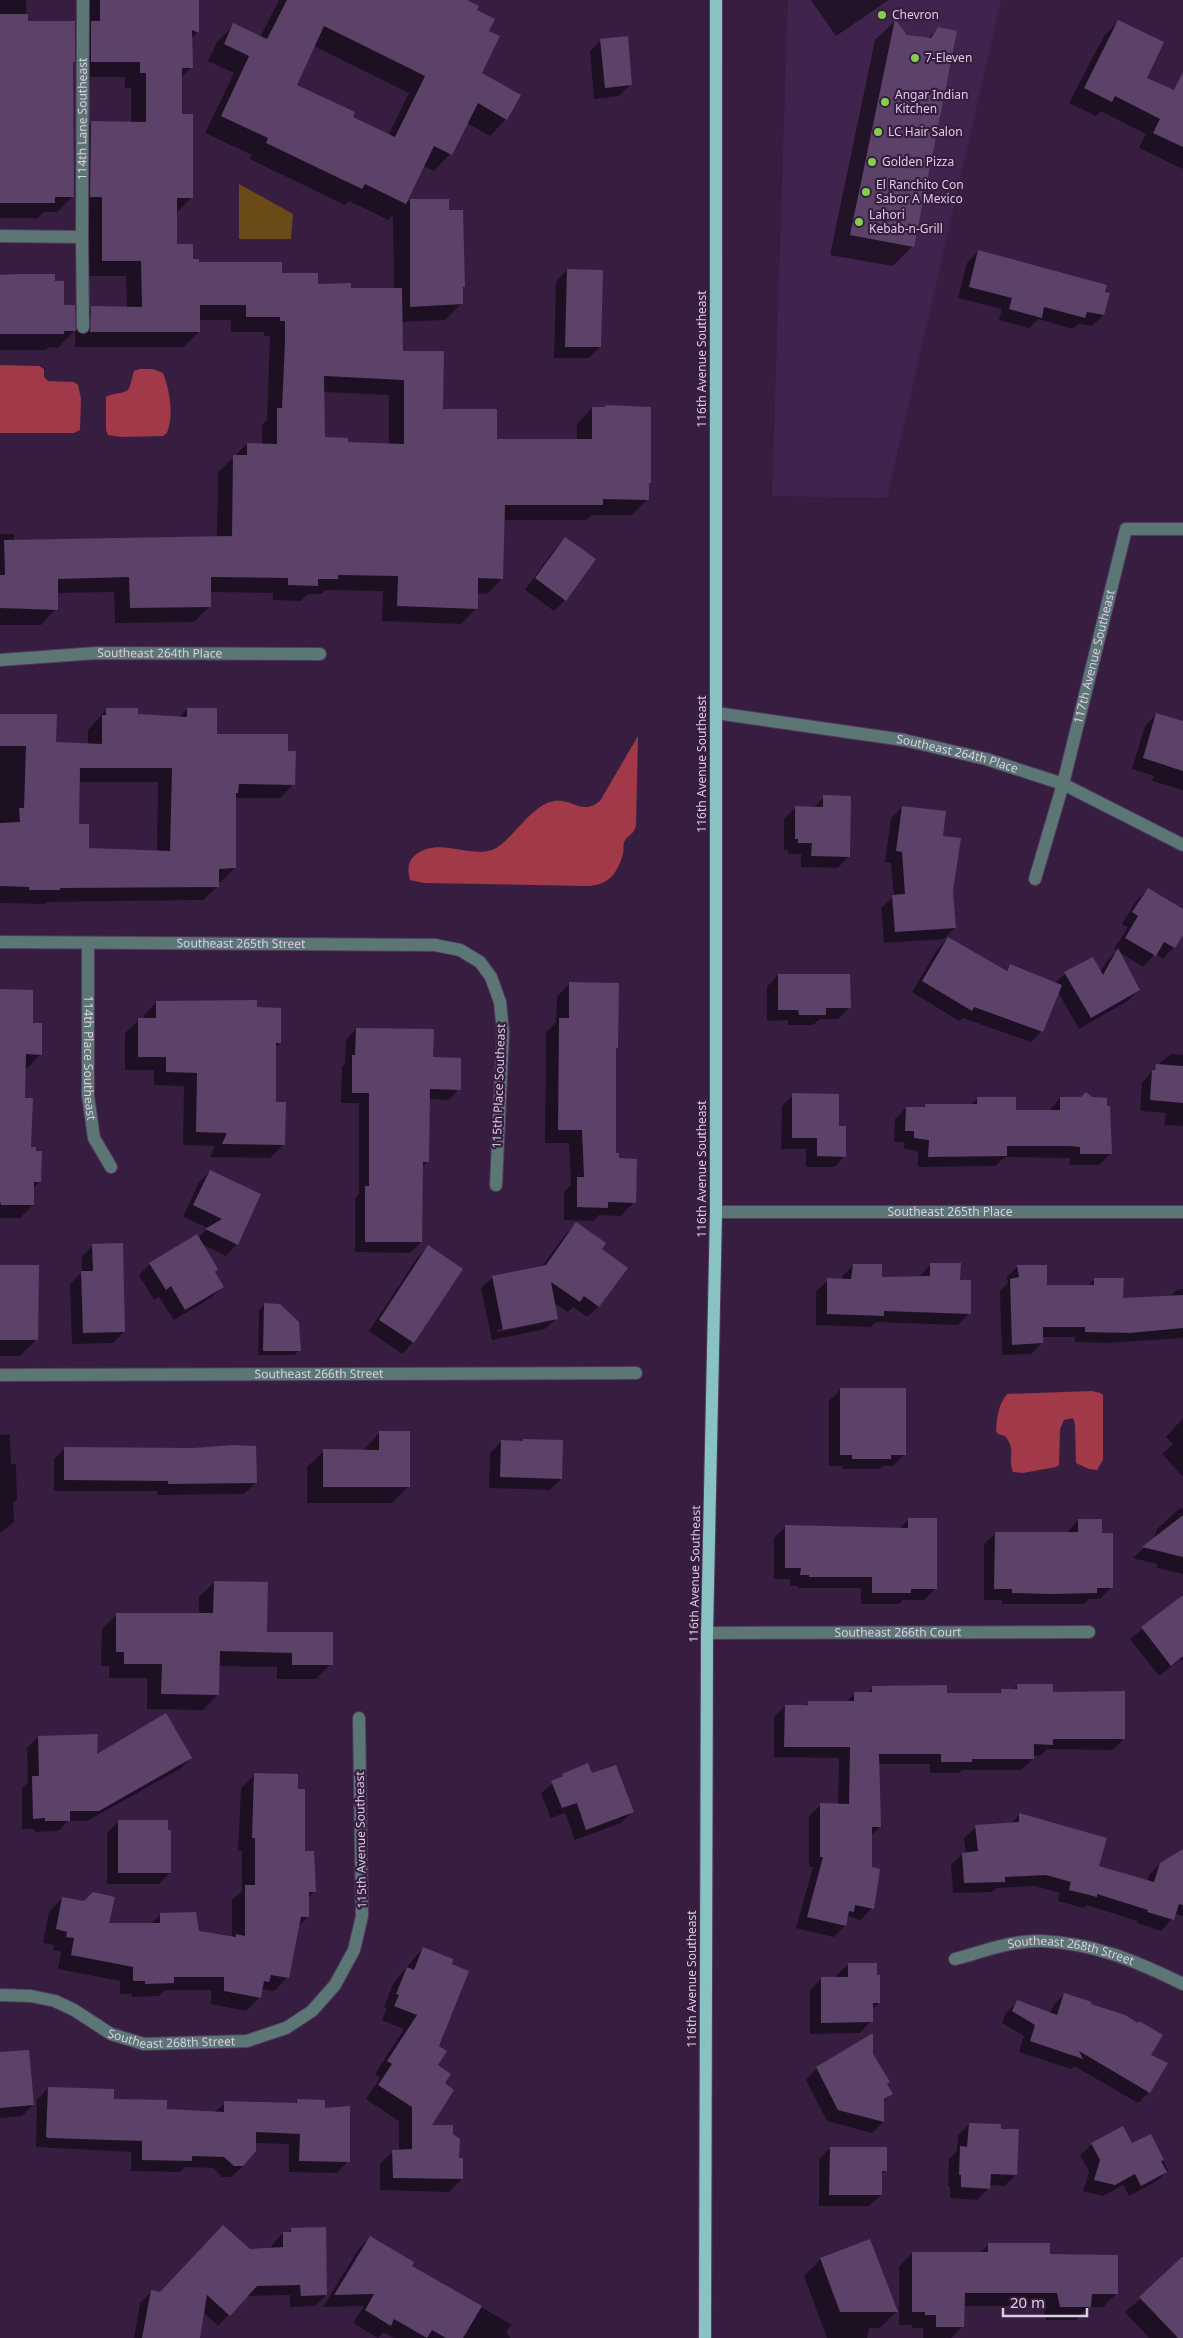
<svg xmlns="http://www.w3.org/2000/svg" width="1183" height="2338" font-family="'Noto Sans',sans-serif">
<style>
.built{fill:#41244d}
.green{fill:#6a4b18}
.water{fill:#a23948}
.shadow{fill:#0007;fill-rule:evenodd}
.building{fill:#5c4168;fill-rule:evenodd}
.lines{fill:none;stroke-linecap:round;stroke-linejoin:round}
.minor-casing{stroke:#513a5b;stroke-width:14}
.major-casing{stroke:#513a5b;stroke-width:14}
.minor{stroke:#5b7675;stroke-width:12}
.major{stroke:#89c2c2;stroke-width:12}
.poi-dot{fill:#82d04f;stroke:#371e41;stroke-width:2}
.labels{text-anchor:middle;stroke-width:4.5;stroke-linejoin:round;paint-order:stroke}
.poi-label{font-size:12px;fill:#dccde4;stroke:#371e41;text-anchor:start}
.street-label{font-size:12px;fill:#dccde4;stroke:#371e41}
</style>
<rect width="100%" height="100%" fill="#371e41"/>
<path class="built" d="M788 0H1001L887 498 772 496Z"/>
<path class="green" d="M239 184 293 214 291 239H239Z"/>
<path class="water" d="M0 365 39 366 44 369V377L48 381 74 382 78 385 81 399 80 430 74 433H0Z
M140 369H153L163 373C170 391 174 415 167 433L163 436 121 437 108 435 106 430V397C113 392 126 395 129 388 132 382 132 376 134 371Z
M638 736 636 826C633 836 627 835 624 842 623 845 624 850 623 854 617 874 609 885 587 886L424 883 410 880C408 871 407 863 414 856 438 836 466 858 492 850 510 844 530 805 554 801 573 798 582 816 600 801Z
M1092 1391 1100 1393 1103 1395V1460L1097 1470 1089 1469 1076 1463 1075 1424 1073 1418 1064 1420 1060 1429 1059 1465 1056 1467 1023 1473 1013 1472C1007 1458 1017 1450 1005 1436L998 1434 996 1431C997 1417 998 1405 1007 1394Z"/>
<path class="shadow" d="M0 0H26L27 22 71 63 73 196 57 212H44L38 218H0Z
M89 0H197L198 32 191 39V68L181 78V115L191 198 175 214V245L197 264 281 275 317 285 350 289H394L393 215 388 220 349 201 345 205 250 159 252 155 205 133 234 73 208 61 217 42 234 25 260 37 279 0H464L475 11 488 32 480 73 506 119 490 136 467 123 450 154 434 171 423 166 403 206 410 200 448 212 464 287 462 289V303L445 320 401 322 402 352 442 410 496 440H577V424L592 408 650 483 648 485V499L632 515H592L586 520H503L502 578 487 594 477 593V608L461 624 382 621 383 591 325 590 322 594H308L301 601 273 600V593L210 592V606L194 622 115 623 114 592 56 593V609L41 625H0V534H14V541L217 537 218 472 247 444 262 445V425L267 420 270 336H264V332H231V320H199V332L183 347H75V330L58 348 49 347 46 350H0V276L54 282 63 306 74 324 91 307 127 308 126 276H87V212H75L76 138 91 123H131V88H125V77H76V38L85 29ZM314 46 409 93 388 136 351 117 295 85ZM323 392 389 395V445L346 444 324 438Z
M811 0H889L836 36Z
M895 21 906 36 928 39 938 28 913 246 893 266 830 255 875 40Z
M1119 21 1145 79 1183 96V169L1139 148 1146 134 1101 111 1096 116 1069 103 1104 36Z
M601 40 630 85 619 96 594 99 590 51Z
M978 251 1103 315 1092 326 1078 324 1073 329 1038 319 1029 328 999 320 1002 309 958 298 967 263Z
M567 270 600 347 589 358H554L556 282Z
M565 538 594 559 565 600 554 611 525 590 554 550Z
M187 709 216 735 287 752 294 784 280 798H235V868L221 882H218V886L203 900 47 902 45 904 0 903V714L56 715 55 744 88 745V730L106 710 136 715 179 718ZM79 782H158L157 851 88 849 78 825Z
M1157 714 1183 723V790L1152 781 1154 776 1132 769 1145 726Z
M824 797 849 856 838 868 801 867V854H788V850H784V819L796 807 813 808Z
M902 807 942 837 952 891 955 928 944 939 884 943 881 908 894 896 891 863 885 862 891 818Z
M1148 889 1183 910V932L1174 947 1163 959 1155 954 1143 967 1119 952 1139 989 1128 1001 1079 1029 1058 992 1042 1031 1031 1042 963 1018 959 1021 912 992 937 950 948 938 1005 971 1011 965 1055 983 1065 974 1100 973 1107 961 1117 951 1114 949 1128 927 1122 924 1137 900Z
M778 975 849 1008 838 1019H820L813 1025H788V1020L767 1021V987Z
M570 983 617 1047 614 1050V1155L634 1202 621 1216 599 1215 593 1221 564 1220V1191L571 1185 569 1143H545L546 1033 556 1022 557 997Z
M0 990 31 1025 41 1054 28 1068H25L24 1099 30 1148 40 1181 33 1188V1205L20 1218H0Z
M157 1002 256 1008 280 1043 275 1048V1103L284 1144 270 1158 210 1157 215 1146 183 1145 184 1086 154 1085V1070H125V1033L139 1020H144V1015Z
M356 1029 432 1059 459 1089 449 1100 428 1099V1161L422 1167 421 1242 410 1253 355 1252V1198L359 1194V1103H341L342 1067 345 1063 346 1040Z
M1171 1054 1183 1055V1126L1164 1125 1166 1113 1140 1111 1142 1083 1156 1066Z
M793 1095 838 1128 845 1156 834 1167H806V1149H781L782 1106Z
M978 1098 1015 1111H1049L1060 1098 1110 1154 1099 1165H1069L1070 1158 1005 1157 995 1166 918 1167V1151L904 1149V1142H894L895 1119 906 1108H922L925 1105H970Z
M210 1171 237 1244 226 1256 202 1244 213 1272 222 1287 211 1298 174 1320 159 1297 154 1300 139 1275 150 1264 198 1238 208 1228 183 1217 199 1182Z
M577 1223 600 1249 599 1306 587 1317 573 1307 568 1312 554 1303 557 1318 545 1329 492 1340 481 1288 493 1277 542 1266 565 1235ZM545 1320V1322L497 1332V1330Z
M93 1245 124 1332 113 1343 72 1344 70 1284 82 1272V1257Z
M428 1247 461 1269 413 1342 402 1354 369 1331 417 1258Z
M931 1264 959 1281 969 1314 958 1325 876 1322 871 1327 816 1325V1291L828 1280H842V1276L854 1265 881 1279 919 1277Z
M0 1266 37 1339 20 1356H0Z
M1018 1266 1046 1286H1088L1095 1279 1122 1300 1169 1297 1177 1290 1183 1289V1338L1106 1343 1075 1342V1337H1042V1343L1031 1354 1002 1355 1000 1291 1008 1283 1007 1277Z
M265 1304 300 1350 294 1355H258L259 1310Z
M840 1390 905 1454 893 1466H883L879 1469H842V1466H829V1401Z
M1183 1418V1477L1162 1454 1173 1444 1166 1437Z
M380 1432 409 1486 392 1503H307V1467L324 1451H363Z
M10 1434 11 1464H16L17 1499 13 1503 14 1522 0 1533V1435Z
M502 1441 561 1479 550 1490 489 1488 490 1453Z
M65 1448 255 1483 244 1494 157 1495V1491H54V1459Z
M1180 1508 1183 1509V1574L1157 1568V1564L1133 1558 1154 1539 1157 1529Z
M909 1519 935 1589 924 1600H902L899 1604H861V1588H798V1586H790V1579H774V1538L786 1526 899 1529Z
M1078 1520 1101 1534 1111 1588 1100 1599H1089L1084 1604H1002V1600H984V1544L996 1533H1067Z
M215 1582 265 1633 331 1664 316 1679H277V1667L218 1666V1694L203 1710 147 1709V1678H109V1666H101L102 1629 117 1614H199V1597Z
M1183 1596V1661L1181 1659 1159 1676 1130 1639Z
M1017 1685 1052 1693 1124 1739 1112 1750 1047 1749 1040 1756 1033 1755V1759L1021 1770H962L959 1773H930V1764H878L880 1827 871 1836 870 1868 878 1882 872 1908 861 1920 847 1916 845 1926 834 1937 796 1928 813 1867H809V1816L821 1805H838L839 1758 774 1757V1717L785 1706H805L809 1702H846L855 1693H867L873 1687 945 1694H998L1002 1691H1012Z
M38 1737 96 1756 191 1758 180 1769 87 1821H68L58 1831 35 1832V1829H22V1788L28 1782 27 1748Z
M255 1774 297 1791 303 1853 315 1891 308 1898V1917L298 1927 288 1977 274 1991 261 1989 260 1997 246 2011 211 2004V1990H165L159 1996 132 1997V1994H120V1981L58 1969 61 1952 53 1950 54 1945 43 1943 49 1912 62 1898 108 1924H151L161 1914 198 1932 232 1938V1900L242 1891V1851H238L241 1788Z
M591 1774 632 1812 621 1823 575 1840 565 1813 551 1818 541 1793 563 1775Z
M1019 1815 1098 1867 1147 1881 1149 1875 1160 1864 1183 1853V1916L1176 1914 1161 1931 1137 1923V1921L1087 1905 1084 1908 1058 1901 1060 1893 1034 1886 997 1888 992 1892 953 1893 951 1865 962 1854H966L964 1838 976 1827 1010 1824Z
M119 1821 170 1873 159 1884H107V1833Z
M423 1948 437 2047 436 2066 443 2083 429 2126 452 2134 462 2179 449 2192 380 2190V2164L393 2151H399V2121L366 2099 380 2078 375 2074 404 2029 382 2020 387 2008 384 2007 394 1982Z
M849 1964 879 2003 871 2010V2021L860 2033 810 2034V1990L822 1978H837V1975Z
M1064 1994 1149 2056V2092L1138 2103 1074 2066 1071 2069 1019 2052 1024 2036 1002 2023 1006 2013 1018 2001 1050 2014 1053 2006Z
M0 2054 33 2105 22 2116 0 2118Z
M871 2054 891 2094 883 2102V2122L872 2133 827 2121 806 2080 817 2068Z
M48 2088 166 2110 214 2113 225 2103 294 2104 297 2101 323 2109 348 2161 337 2173 289 2172V2144L254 2143 243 2166 231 2177H222L213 2168 185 2167 180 2172 131 2171V2152L36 2147 37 2100Z
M969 2124 1016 2175 1004 2186 989 2185V2188L977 2200 950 2198V2186H948L949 2159 957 2151 958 2135Z
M1122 2128 1132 2144 1150 2136 1168 2170 1157 2181 1129 2196 1123 2185 1103 2196 1083 2191 1089 2172 1080 2155 1092 2144Z
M830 2148 886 2170 881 2175V2195L869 2206H819V2159Z
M291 2230 326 2295 315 2306 290 2307V2295L246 2296 218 2326 203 2312 198 2338H134L140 2303 151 2292 160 2293 249 2251 272 2249V2245L283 2233H288Z
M370 2237 410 2266 512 2325 506 2331 510 2338H394L383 2332 378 2338 353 2323 364 2306 323 2307 358 2250Z
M989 2244 1048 2255 1116 2294 1103 2307H1088L1076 2320H1046L1043 2306H964L963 2326 951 2338H923V2328H912V2325H899V2267L912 2253H980Z
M821 2259 897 2311 880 2328H869L867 2338H827L804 2276Z
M1183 2262V2338H1149L1125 2312Z"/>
<path class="building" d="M100 0H199V33L192 30 193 68H182V114H193V198H177V244H193V259H199V262H282V273H318V284L351 283V288H402L403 351H444L443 409H497V439H592V407H605V405L651 407V483H649V500L603 499V505H505L503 579 478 578V609L397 606 398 576 338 575V579H318V586L288 585V578L211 577V607L130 608 129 577 58 579V610L0 608V575H5L4 540 232 536 233 455H247V443L277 444V408H282L285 342V321H280V317H246V305H200V332H90L91 306 142 307 141 261H102V197H90L91 121 146 122V73H140V62H91V21H100ZM324 376 404 380V444L348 442V438L325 437Z
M287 0H467L479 6 477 10 495 19 489 31 500 36 482 73 521 95 507 120 478 103 452 155 434 146 406 204 365 184 362 189 266 143 268 138 221 116 249 56 224 44 233 23 267 39ZM324 26 425 76 395 137 353 117 355 112 297 85Z
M0 14H28V21H75V62H73L74 197H55V203H0Z
M895 19 907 35 931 38 938 27 957 31 914 247 850 235Z
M1118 20 1164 42 1147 78 1174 90 1183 72V147L1153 133 1160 119 1115 96 1112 102 1084 88Z
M628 36 632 85 605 88 600 39Z
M410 199H449V210H463L465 287H463V304L410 307Z
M978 250 1107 285 1105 292 1110 293 1104 315 1087 312 1085 318 1044 307 1042 318 1009 309 1012 298 969 287Z
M567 269 603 270 601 347H565Z
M16 274H55V281H64V305H75L76 331H64V334H0V275Z
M565 537 596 559 566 601 535 578Z
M106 708H138V714L187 717V708H217V734H288V751H296L295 785 239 784 238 793H236V868L219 869V887L60 888V890H29V887L0 886V823L20 822 19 808H24L26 746H0V714H57L56 742 102 744V715H106ZM80 768H172L170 851 89 848V824H79Z
M1156 713 1183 721V771L1143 758Z
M823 795 851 796 850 857 811 856 812 843H798V839H795V806L823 807Z
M902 806 946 811 943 836 961 838 953 891 956 928 895 932 892 895 905 894 902 852 896 851Z
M1148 888 1183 909V935L1175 948 1164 942 1156 956 1125 938 1138 916 1132 912Z
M948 937 1007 971 1010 964 1062 985 1043 1032 974 1007 972 1011 922 981Z
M1118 948 1140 990 1091 1018 1064 972 1093 957 1103 975Z
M778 974H850L851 1008H826V1015H799L798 1010H778Z
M569 982 619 983 618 1048H616V1153H619V1158L637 1159 636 1203 608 1202V1208L577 1207V1177H584L582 1130H558L559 1018H569Z
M0 989 33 990V1023H42V1055L26 1054 25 1098H33L31 1147H36V1151H42L41 1182H34V1205H1L0 1201Z
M257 1000V1007L281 1008V1043H276V1102H286L285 1145 222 1144 227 1133 196 1132 197 1073 166 1072V1057H138V1018H156V1001Z
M356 1028 434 1029 433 1057 461 1058V1090L430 1089 429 1162H423L422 1242H365V1186H369V1093H352V1055H355Z
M1156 1064 1183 1066V1103L1150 1100 1152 1070H1155Z
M1086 1092 1092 1097 1107 1098V1106H1110L1112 1154H1080V1147L1070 1146H1007V1156L928 1157 929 1140 914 1138V1131H905L906 1107H925V1104H977V1097H1016V1110H1060V1097H1081Z
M792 1093 839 1094V1126H846V1157L817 1156V1138H792Z
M210 1170 261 1194 238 1245 205 1229 222 1219 193 1205Z
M576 1222 606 1243 602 1249 628 1268 599 1307 584 1296 580 1302 551 1282 558 1319 503 1330 492 1276 546 1265Z
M197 1234 218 1269 215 1272 224 1287 185 1310 171 1286 166 1290 149 1263Z
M123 1243 125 1332 83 1333 81 1271H93L92 1244Z
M428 1245 463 1269 414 1343 379 1320Z
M930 1263H961L960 1280H971V1314L884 1311V1316L827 1314V1278L851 1279 853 1264H882V1277L930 1276Z
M0 1265H39L38 1340H0Z
M1017 1265H1047V1285H1094V1278H1124L1123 1298 1183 1295V1328L1130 1333 1085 1332V1327H1043V1343L1012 1345 1010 1279 1019 1277Z
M264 1303 280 1304 299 1322 301 1351H263Z
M840 1388H906V1455H891V1459H852V1455H840Z
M379 1431H410V1487H323V1449L379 1450Z
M523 1439 563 1440 562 1479 500 1477 501 1440 523 1441Z
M234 1445 256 1446 257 1483 168 1484V1481L64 1480V1447L194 1448Z
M1183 1515V1557L1142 1547Z
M908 1518H937V1589H911V1593H872V1577H809V1575H800L801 1568H785V1525L908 1528Z
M1078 1519H1102V1533H1113V1588H1097V1593L1050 1594 1012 1593V1589H994L995 1532H1078Z
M214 1581 268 1582 267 1632H333V1665H292V1653L220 1651 219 1695 161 1694 162 1664H124V1652H116V1613H213Z
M1183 1595V1656L1171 1666 1141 1627Z
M1017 1684H1053V1692L1125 1691V1739H1053V1745L1034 1744V1759H972V1762H941V1754H879L881 1827H872V1867L880 1869 874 1909 855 1905 854 1912 849 1911 846 1926 807 1917 823 1857H820V1803L849 1804 850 1747H784L785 1705H808V1701H854V1692H872V1686L947 1685V1693H1001V1689H1017Z
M166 1713 192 1758 99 1811H70V1821H45V1818L33 1819 32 1776H39L38 1736 98 1734 97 1754Z
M588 1763 592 1773 616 1765 634 1812 586 1830 577 1803 562 1808 551 1781 563 1776 562 1774Z
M254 1773 298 1774V1789H305V1851H314L316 1892H309V1917H301L289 1978 271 1975 269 1982 264 1981 261 1998 224 1991V1977H174V1983L145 1984V1981H133V1967L71 1955 74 1938 66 1937 67 1932 56 1929 62 1897 84 1901 93 1892 115 1897 109 1923H160V1913L196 1912 199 1931 236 1937V1934L245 1936V1885H255V1838H252Z
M1019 1813 1107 1838 1099 1866 1154 1882 1160 1863 1183 1849V1905L1179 1904 1174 1920 1147 1912 1148 1910 1097 1894V1897L1069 1890 1071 1882 1046 1875 1005 1877V1882L964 1883 962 1853 978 1851 975 1825 1019 1822Z
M118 1820H168V1830H171V1873H118Z
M423 1947 453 1959 452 1964 469 1971 439 2046 447 2051 438 2065 451 2074 445 2083 454 2090 432 2125H453V2134L460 2139 459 2158H463V2179L393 2178 392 2150 412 2149V2107L378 2085 392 2064 387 2061 417 2015 394 2006 399 1995 396 1994 407 1967 414 1970Z
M848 1963H877V1975H880V2003H873V2022L821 2023V1977H848Z
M1064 1993 1092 2002 1091 2004 1125 2015 1138 2023 1139 2021 1163 2035 1151 2055 1168 2063 1150 2093 1079 2051 1083 2059 1030 2041 1035 2025 1012 2011 1017 2000 1057 2015Z
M873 2033V2054L890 2082 887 2084 893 2094 884 2099V2122L838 2110 816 2067Z
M29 2050 34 2105 0 2108V2052Z
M48 2087 114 2089V2099L167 2100V2109L224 2112V2101L297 2103V2099L325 2100V2108L350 2106V2162L299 2161 300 2134 256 2132V2151L243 2166H234L224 2157 192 2156V2161L142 2160V2141L49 2138 46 2137Z
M969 2123 1001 2124V2129H1019L1017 2175 991 2174 990 2189 961 2187V2175H959L960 2146 967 2147Z
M1123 2126 1132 2143 1151 2134 1164 2160 1161 2161 1167 2172 1141 2186 1135 2174 1115 2185 1094 2180 1100 2160 1091 2143Z
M830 2147H887V2171H882V2195H829Z
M223 2225 250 2249 283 2247V2232H291V2228L326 2227 327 2295 301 2296 300 2285 257 2286 230 2316 207 2295 200 2338H142L151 2290 160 2292Z
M370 2236 414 2262 412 2266 482 2306 463 2338H446L432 2330 427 2338 394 2319 391 2326 365 2310 374 2294 334 2295Z
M870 2239 898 2312H840L820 2258Z
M988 2243H1050V2254L1118 2255V2294H1092L1091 2307H1060L1057 2293H965L964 2327H936V2315H925V2312H912V2252H988Z
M1183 2256V2338H1178L1139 2297Z"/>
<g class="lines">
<defs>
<g id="minor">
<path id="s1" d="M0 236 82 237 83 0"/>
<path d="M82 237 83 327"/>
<path id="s2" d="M0 660 97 653 320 654"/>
<path id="s3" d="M716 713 904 740 986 759 1063 784 1183 845"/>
<path id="s4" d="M1035 879 1063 784 1126 529H1183"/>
<path id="s5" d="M0 942 435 945 460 950 480 962 491 977 500 1002 503 1032 496 1185"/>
<path id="s6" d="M88 944V1096L94 1138 111 1167"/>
<path id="s7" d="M716 1212H1183"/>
<path id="s8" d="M0 1375 636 1373"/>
<path id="s9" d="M707 1633 1089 1632"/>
<path id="s10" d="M955 1959C982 1952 1012 1940 1041 1941 1094 1943 1136 1961 1183 1984"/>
<path id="s11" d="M0 1995 31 1996 55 2001 74 2010 111 2034 144 2044 247 2041 286 2028 312 2011 335 1985 354 1950 362 1916 359 1718"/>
</g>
<path id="major" d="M705 2338 707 1633 716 1212V0"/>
</defs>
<use href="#minor" class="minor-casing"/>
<use href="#major" class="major-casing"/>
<use href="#minor" class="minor"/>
<use href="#major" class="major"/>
</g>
<g class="poi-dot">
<circle cx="882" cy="15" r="5"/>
<circle cx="915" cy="58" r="5"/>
<circle cx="885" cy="102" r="5"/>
<circle cx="878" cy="132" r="5"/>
<circle cx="872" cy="162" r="5"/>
<circle cx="866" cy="192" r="5"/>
<circle cx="859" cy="222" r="5"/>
</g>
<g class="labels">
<g class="poi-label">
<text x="892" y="19">Chevron</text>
<text x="925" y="62">7-Eleven</text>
<text x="895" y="99">Angar Indian<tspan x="895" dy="14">Kitchen</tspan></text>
<text x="888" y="136">LC Hair Salon</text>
<text x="882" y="166">Golden Pizza</text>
<text x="876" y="189">El Ranchito Con<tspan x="876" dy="14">Sabor A Mexico</tspan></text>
<text x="869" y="219">Lahori<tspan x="869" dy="14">Kebab-n-Grill</tspan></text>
</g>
<g class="street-label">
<text dy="4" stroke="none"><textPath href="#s1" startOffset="200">114th Lane Southeast</textPath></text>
<text transform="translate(702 359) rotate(-90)" y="4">116th Avenue Southeast</text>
<text dy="4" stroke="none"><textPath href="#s2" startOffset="160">Southeast 264th Place</textPath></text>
<text dy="4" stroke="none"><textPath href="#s4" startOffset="230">117th Avenue Southeast</textPath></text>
<text dy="4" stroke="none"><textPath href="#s3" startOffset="245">Southeast 264th Place</textPath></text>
<text transform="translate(702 764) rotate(-90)" y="4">116th Avenue Southeast</text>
<text dy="4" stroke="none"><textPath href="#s5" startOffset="241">Southeast 265th Street</textPath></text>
<text dy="4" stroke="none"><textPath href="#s6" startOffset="114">114th Place Southeast</textPath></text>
<text transform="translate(499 1086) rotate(-88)" y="4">115th Place Southeast</text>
<text transform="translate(702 1169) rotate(-90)" y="4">116th Avenue Southeast</text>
<text dy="4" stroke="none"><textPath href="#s7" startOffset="234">Southeast 265th Place</textPath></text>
<text dy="4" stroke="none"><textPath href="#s8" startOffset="319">Southeast 266th Street</textPath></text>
<text transform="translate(695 1574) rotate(-89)" y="4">116th Avenue Southeast</text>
<text dy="4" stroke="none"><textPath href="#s9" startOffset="191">Southeast 266th Court</textPath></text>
<text transform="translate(361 1840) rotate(-91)" y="4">115th Avenue Southeast</text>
<text dy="4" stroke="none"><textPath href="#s10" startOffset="119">Southeast 268th Street</textPath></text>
<text transform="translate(692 1979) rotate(-90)" y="4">116th Avenue Southeast</text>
<text dy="4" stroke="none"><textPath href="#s11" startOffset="182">Southeast 268th Street</textPath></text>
</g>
</g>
<path d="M1003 2308v8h84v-8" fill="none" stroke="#dccde4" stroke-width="2.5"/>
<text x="1010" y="2308" font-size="15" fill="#dccde4" stroke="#371e41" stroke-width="4" paint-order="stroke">20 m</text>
</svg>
